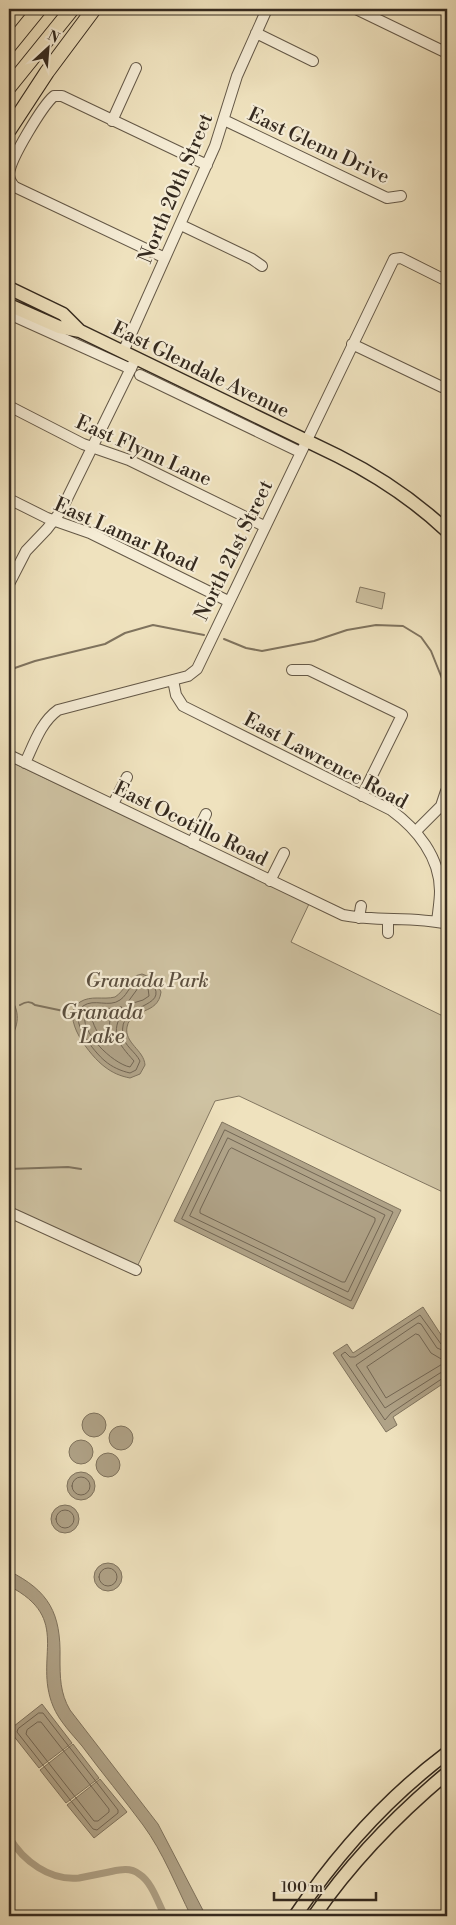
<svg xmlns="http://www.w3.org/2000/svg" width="456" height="1925" font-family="'Libre Bodoni',serif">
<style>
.green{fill:#cfc3a3;stroke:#827661}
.water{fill:#b0a388;stroke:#7f735e}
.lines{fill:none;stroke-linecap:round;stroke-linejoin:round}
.shore{stroke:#726654;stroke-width:1}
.stream{stroke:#7f735e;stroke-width:2}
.canal{stroke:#b0a388;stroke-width:7}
.minor-casing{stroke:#645847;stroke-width:12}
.major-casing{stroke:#352a1f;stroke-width:15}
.highway-casing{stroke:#352a1f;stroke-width:16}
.minor{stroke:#f5ecd5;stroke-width:10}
.major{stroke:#efe2be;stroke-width:12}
.highway{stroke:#efe2be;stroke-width:14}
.labels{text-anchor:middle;stroke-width:4.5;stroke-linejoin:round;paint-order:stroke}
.street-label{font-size:20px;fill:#352a1f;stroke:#f5ecd5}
.park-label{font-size:20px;font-style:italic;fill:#5c5040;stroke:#f5ecd5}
.water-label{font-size:21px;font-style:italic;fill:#5a4e3e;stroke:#f5ecd5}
</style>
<rect width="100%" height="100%" fill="#efe2be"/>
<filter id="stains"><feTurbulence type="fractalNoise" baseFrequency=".004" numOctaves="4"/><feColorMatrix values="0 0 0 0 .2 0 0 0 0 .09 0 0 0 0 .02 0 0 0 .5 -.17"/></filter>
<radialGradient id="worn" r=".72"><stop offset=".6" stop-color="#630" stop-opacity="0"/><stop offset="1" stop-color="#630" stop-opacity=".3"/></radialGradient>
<path class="green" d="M360 587 385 593 382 609 356 602Z
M9 761 309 904 291 942 447 1018V1194L239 1096 215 1101 137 1267 9 1207Z"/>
<path class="water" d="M142 974 155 979 161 992C158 1016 131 1007 127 1027 124 1043 144 1050 145 1065L140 1074 130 1078C120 1076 113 1073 105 1067 91 1057 58 1016 80 1002 91 995 103 1000 115 997 125 991 128 976 142 974Z
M9 996C21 1011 19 1026 9 1041Z
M222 1122 401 1210 353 1309 174 1221Z
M423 1307 447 1344V1381L393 1417 397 1425 386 1432 333 1353 347 1344 353 1353Z
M82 1425a12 12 0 1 1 24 0a12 12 0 1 1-24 0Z
M109 1438a12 12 0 1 1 24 0a12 12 0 1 1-24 0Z
M69 1452a12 12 0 1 1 24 0a12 12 0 1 1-24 0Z
M96 1465a12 12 0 1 1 24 0a12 12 0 1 1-24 0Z
M67 1486a14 14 0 1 1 28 0a14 14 0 1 1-28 0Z
M51 1519a14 14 0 1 1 28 0a14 14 0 1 1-28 0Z
M94 1577a14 14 0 1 1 28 0a14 14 0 1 1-28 0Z
M9 1571C49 1591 61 1613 60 1658 60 1677 60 1693 70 1710L158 1824 206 1916H191C176 1886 163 1852 143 1825 123 1798 102 1773 82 1746 72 1734 59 1721 53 1706 33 1657 73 1619 9 1586Z
M42 1704 72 1743 39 1768 9 1730Z
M73 1744 99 1778 66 1803 40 1770Z
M100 1779 127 1812 94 1838 67 1805Z"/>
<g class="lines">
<path class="shore" d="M142 979 152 983C171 1010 117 1001 123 1035 124 1046 135 1051 140 1061L136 1070 130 1073C121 1071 112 1067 105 1061 95 1053 66 1018 83 1006 94 998 109 1008 120 1000 129 994 130 981 142 979Z
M140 986 148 988 149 996 143 1000 130 1004 129 1001Z
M121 1007 124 1010C109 1033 118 1043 134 1061L130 1067C113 1064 77 1030 86 1012 96 1006 109 1011 121 1007Z
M95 1017 110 1019 108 1042C100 1039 94 1027 92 1019Z
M225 1130 393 1212 351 1301 182 1219Z
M228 1138 385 1215 348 1292 190 1216Z
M232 1148 375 1218V1221L345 1282H342L200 1213V1210L229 1150Z
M416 1334 419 1335 431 1353 443 1360 444 1363 386 1398 367 1367Z
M447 1346 441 1344 420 1315 355 1357H350L345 1352 341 1355 385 1420 391 1413 443 1378H447
M447 1352 437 1348 421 1324 418 1323 356 1365 385 1408 440 1373 447 1371
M72 1486a9 9 0 1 1 18 0a9 9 0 1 1-18 0Z
M56 1519a9 9 0 1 1 18 0a9 9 0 1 1-18 0Z
M99 1577a9 9 0 1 1 18 0a9 9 0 1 1-18 0Z
M39 1713H43L118 1810V1813L97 1830 93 1829 17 1732 18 1729Z
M38 1722H41L109 1809V1812L98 1821H94L26 1734 27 1730Z"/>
<path class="stream" d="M224 639 246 648 262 651 314 641 347 630 376 625 403 626 421 637 431 651 447 691
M9 670 35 661 105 644 125 633 153 625 204 635
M20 1005C25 1002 30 1000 35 1005L73 1013
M9 1169 68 1167 81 1169"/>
<path class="canal" d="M9 1837C23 1861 50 1881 79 1878 89 1876 99 1874 109 1872 119 1870 130 1867 139 1874 152 1882 158 1903 165 1916"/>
<defs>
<path id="minor" d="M356 9 447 53
M256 33 313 61
M224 120 387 198 401 196
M112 121 136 68
M181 225 252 259 262 266
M165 258 15 187C11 183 9 180 9 174 10 159 43 105 54 96H62L207 165
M9 314 131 369
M352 344 442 387H447
M123 352 215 146 237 76 267 9
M140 375 300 452
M9 406 83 444 129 460 264 526
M9 499 47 518 90 533 228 601
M9 584 26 551 47 529 61 511 136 358
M292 670H309L402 715 362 796
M173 680 176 695 183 706 391 810C417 829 440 857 440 891 440 901 438 912 437 922
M9 755 343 915C378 922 413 916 447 924
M25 763C34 744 41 722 58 710L188 676 197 669 394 259 401 258 447 281
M113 804 127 777
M416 831 441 806 446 791
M192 843 206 814
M270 881 284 853
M359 918 361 906
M388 933V920
M9 1212 136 1270"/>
<path id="major" d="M9 288 63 314 80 331
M9 305 59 327 80 331 338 456C378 476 415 501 447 531
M295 1916C337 1854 387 1798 447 1753
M314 1916C351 1862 397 1815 447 1773"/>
<path id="highway" d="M9 46 39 9
M9 87 72 9
M9 130 47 72 94 9"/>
</defs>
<use href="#minor" class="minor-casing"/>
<use href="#major" class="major-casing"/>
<use href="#highway" class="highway-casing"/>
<use href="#minor" class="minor"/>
<use href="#major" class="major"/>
<use href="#highway" class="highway"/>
</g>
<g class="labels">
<g class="street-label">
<text transform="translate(319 145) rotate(25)" y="7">East Glenn Drive</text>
<text transform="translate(175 188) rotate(-67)" y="7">North 20th Street</text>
<text transform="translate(201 369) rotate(26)" y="7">East Glendale Avenue</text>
<text transform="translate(144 450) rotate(24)" y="7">East Flynn Lane</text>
<text transform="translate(126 534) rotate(24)" y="7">East Lamar Road</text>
<text transform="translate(233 550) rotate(-64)" y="7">North 21st Street</text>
<text transform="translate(326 760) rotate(28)" y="7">East Lawrence Road</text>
<text transform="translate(191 823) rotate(26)" y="7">East Ocotillo Road</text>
</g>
<g class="park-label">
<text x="147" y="987">Granada Park</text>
</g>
<g class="water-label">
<text x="102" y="1019">Granada<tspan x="102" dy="24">Lake</tspan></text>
</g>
</g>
<rect width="456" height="1925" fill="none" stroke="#efe2be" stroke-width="30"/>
<rect x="10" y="10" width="436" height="1905" fill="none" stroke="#352a1f" stroke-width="2.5"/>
<rect x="15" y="15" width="426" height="1895" fill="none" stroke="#352a1f"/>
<g transform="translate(48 48) rotate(26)" stroke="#f5ecd5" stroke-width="4" paint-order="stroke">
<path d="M0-4L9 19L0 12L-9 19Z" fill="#352a1f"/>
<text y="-8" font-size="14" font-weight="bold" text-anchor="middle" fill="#352a1f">N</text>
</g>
<path d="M274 1892v8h102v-8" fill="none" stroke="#352a1f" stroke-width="2.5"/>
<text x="281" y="1892" font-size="15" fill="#352a1f" stroke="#f5ecd5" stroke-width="4" paint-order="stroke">100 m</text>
<rect width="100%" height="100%" filter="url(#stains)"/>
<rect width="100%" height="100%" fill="url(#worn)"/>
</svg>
